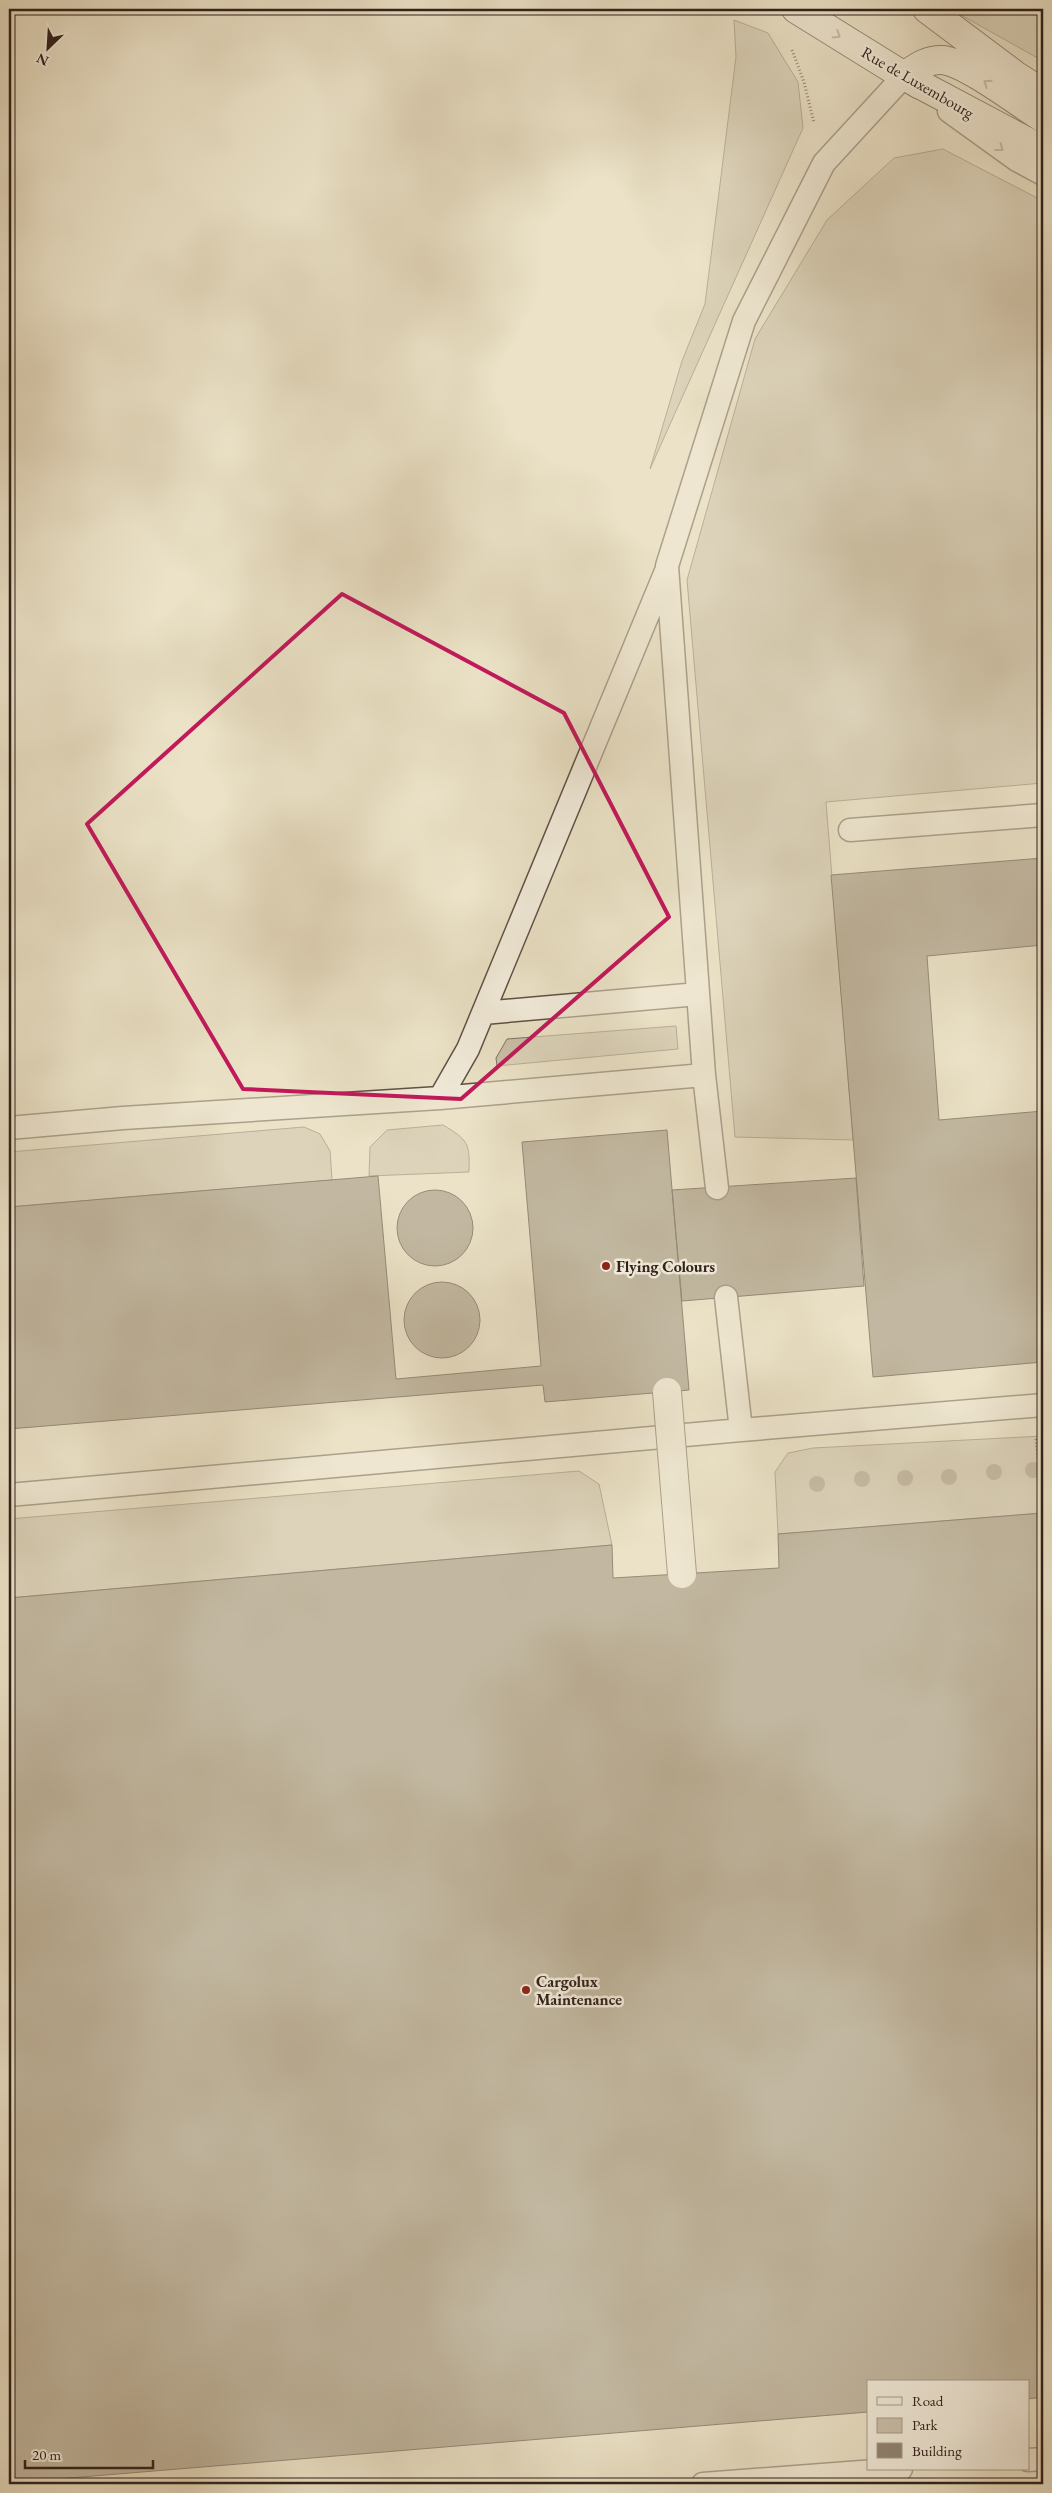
<svg xmlns="http://www.w3.org/2000/svg" width="1052" height="2493" font-family="'EB Garamond',serif">
<style>
.green{fill:#cbc1aa;stroke:#7e7162}
.building{fill:#918574;stroke:#30211b}
.lines{fill:none;stroke-linecap:round;stroke-linejoin:round}
.lane-casing{stroke:#5f5146;stroke-width:25}
.secondary-casing{stroke:#30211b;stroke-width:30}
.path{stroke:#30211b;stroke-width:3;stroke-dasharray:1 2.5;stroke-linecap:butt}
.lane{stroke:#f2ecdb;stroke-width:22}
.secondary{stroke:#f2ecdb;stroke-width:28}
.street-bridge-casing{stroke:#5f5146;stroke-width:30;stroke-linecap:butt}
.street-bridge{stroke:#f2ecdb;stroke-width:28}
.tree{fill:#9a8e7c}
.oneway{stroke:#9b9185}
.marked{fill:none;stroke:#c2185b;stroke-width:4;stroke-linejoin:round}
.poi-dot{fill:#8f2418;stroke:#f2ecdb;stroke-width:2}
.labels{text-anchor:middle;stroke-width:5;stroke-linejoin:round;paint-order:stroke}
.street-label{font-size:16px;fill:#30211b;stroke:#f2ecdb}
.poi-label{font-size:16px;font-weight:bold;fill:#30211b;stroke:#f2ecdb;text-anchor:start}
</style>
<rect width="100%" height="100%" fill="#ebe2c7"/>
<filter id="stains"><feTurbulence type="fractalNoise" baseFrequency=".004" numOctaves="4"/><feColorMatrix values="0 0 0 0 .2 0 0 0 0 .09 0 0 0 0 .02 0 0 0 .5 -.17"/></filter>
<radialGradient id="worn" r=".72"><stop offset=".6" stop-color="#630" stop-opacity="0"/><stop offset="1" stop-color="#630" stop-opacity=".3"/></radialGradient>
<path class="green" d="M950 9H1043V61Z
M734 20 768 33 798 82 803 128 650 469 682 361 705 304 736 57Z
M943 149 1043 201V783L826 802 853 1140 735 1137 687 580 755 339 827 220 894 158Z
M676 1026 678 1049 497 1066 496 1058 507 1039Z
M443 1125C468 1140 470 1143 469 1172L369 1176 370 1147 387 1130Z
M304 1127 320 1134 330 1151 332 1180 9 1207V1152Z
M1043 1436V1513L778 1534 775 1472 788 1453 813 1448Z
M579 1471 599 1484 612 1545 9 1598V1519Z"/>
<path class="building" d="M1043 858V945L927 956 939 1120 1043 1111V1362L873 1377 831 875Z
M667 1130 689 1390 545 1402 543 1385 9 1429V1207L378 1176 396 1379 541 1366 522 1142Z
M856 1178 864 1286 682 1301 672 1190Z
M397 1228a38 38 0 1 1 76 0a38 38 0 1 1-76 0Z
M404 1320a38 38 0 1 1 76 0a38 38 0 1 1-76 0Z
M1043 1513V2397L1028 2399V2382H868V2412L9 2483V1598L612 1545 613 1578 779 1568 778 1534Z"/>
<g class="lines">
<defs>
<path id="lane" d="M949 111 1017 160 1043 174
M850 830 1043 815
M483 1013 698 994
M440 1098 468 1049 666 571
M9 1128 123 1118 440 1098 704 1075
M717 1188 704 1075 667 566 744 321 824 163 904 76 918 87
M741 1430 1043 1405
M9 1495 741 1430 726 1297
M1028 2460 1043 2459
M703 2484 901 2469"/>
<path id="secondary" d="M796 9 904 76 1043 150
M927 9 1015 75 1043 93
M904 76C916 68 927 59 943 60 967 63 1020 104 1043 118"/>
</defs>
<use href="#lane" class="lane-casing"/>
<use href="#secondary" class="secondary-casing"/>
<path class="path" d="M792 50 804 82 814 123
M1036 1439 1040 1475 1043 1476"/>
<use href="#lane" class="lane"/>
<use href="#secondary" class="secondary"/>
<defs>
<path id="street-bridge" d="M667 1392 682 1574"/>
</defs>
<use href="#street-bridge" class="street-bridge-casing"/>
<use href="#street-bridge" class="street-bridge"/>
</g>
<g class="tree">
<circle cx="1033" cy="1470" r="8"/>
<circle cx="994" cy="1472" r="8"/>
<circle cx="949" cy="1477" r="8"/>
<circle cx="905" cy="1478" r="8"/>
<circle cx="862" cy="1479" r="8"/>
<circle cx="817" cy="1484" r="8"/>
</g>
<defs><path id="oneway-chevron" d="M-2-3.5L2.5 0L-2 3.5" fill="none" stroke-width="1.6" stroke-linecap="round" stroke-linejoin="round" transform="scale(1.25)"/></defs>
<g class="oneway">
<use href="#oneway-chevron" transform="translate(837 35) rotate(32)"/>
<use href="#oneway-chevron" transform="translate(987 83) rotate(-146)"/>
<use href="#oneway-chevron" transform="translate(1000 148) rotate(36)"/>
</g>
<path d="M0 0H1052V2493H0ZM342 594 564 713 669 917 461 1099 243 1089 87 824Z" fill="#ebe2c7" fill-opacity=".55" fill-rule="evenodd"/>
<path class="marked" d="M342 594 564 713 669 917 461 1099 243 1089 87 824Z"/>
<g class="poi-dot">
<circle cx="606" cy="1266" r="5"/>
<circle cx="526" cy="1990" r="5"/>
</g>
<g class="labels">
<g class="street-label">
<text transform="translate(918 82) rotate(30)" y="6">Rue de Luxembourg</text>
</g>
<g class="poi-label">
<text x="616" y="1272">Flying Colours</text>
<text x="536" y="1987">Cargolux<tspan x="536" dy="18">Maintenance</tspan></text>
</g>
</g>
<rect width="1052" height="2493" fill="none" stroke="#ebe2c7" stroke-width="30"/>
<rect x="10" y="10" width="1032" height="2473" fill="none" stroke="#30211b" stroke-width="2.5"/>
<rect x="15" y="15" width="1022" height="2463" fill="none" stroke="#30211b"/>
<rect x="867" y="2380" width="162" height="90" fill="#f2ecdb" stroke="#a49b8e"/>
<rect x="877" y="2397" width="25" height="8" fill="#f2ecdb" stroke="#a49b8e"/>
<text x="912" y="2406" font-size="15" fill="#30211b">Road</text>
<rect x="877" y="2418" width="25" height="15" fill="#cbc1aa" stroke="#a49b8e"/>
<text x="912" y="2430" font-size="15" fill="#30211b">Park</text>
<rect x="877" y="2443" width="25" height="15" fill="#918574" stroke="#a49b8e"/>
<text x="912" y="2456" font-size="15" fill="#30211b">Building</text>
<g transform="translate(48 48) rotate(205)" stroke="#f2ecdb" stroke-width="4" paint-order="stroke">
<path d="M0-4L9 19L0 12L-9 19Z" fill="#30211b"/>
<text y="-8" font-size="14" font-weight="bold" text-anchor="middle" fill="#30211b">N</text>
</g>
<path d="M25 2460v8h128v-8" fill="none" stroke="#30211b" stroke-width="2.5"/>
<text x="32" y="2460" font-size="15" fill="#30211b" stroke="#f2ecdb" stroke-width="4" paint-order="stroke">20 m</text>
<rect width="100%" height="100%" filter="url(#stains)"/>
<rect width="100%" height="100%" fill="url(#worn)"/>
</svg>
